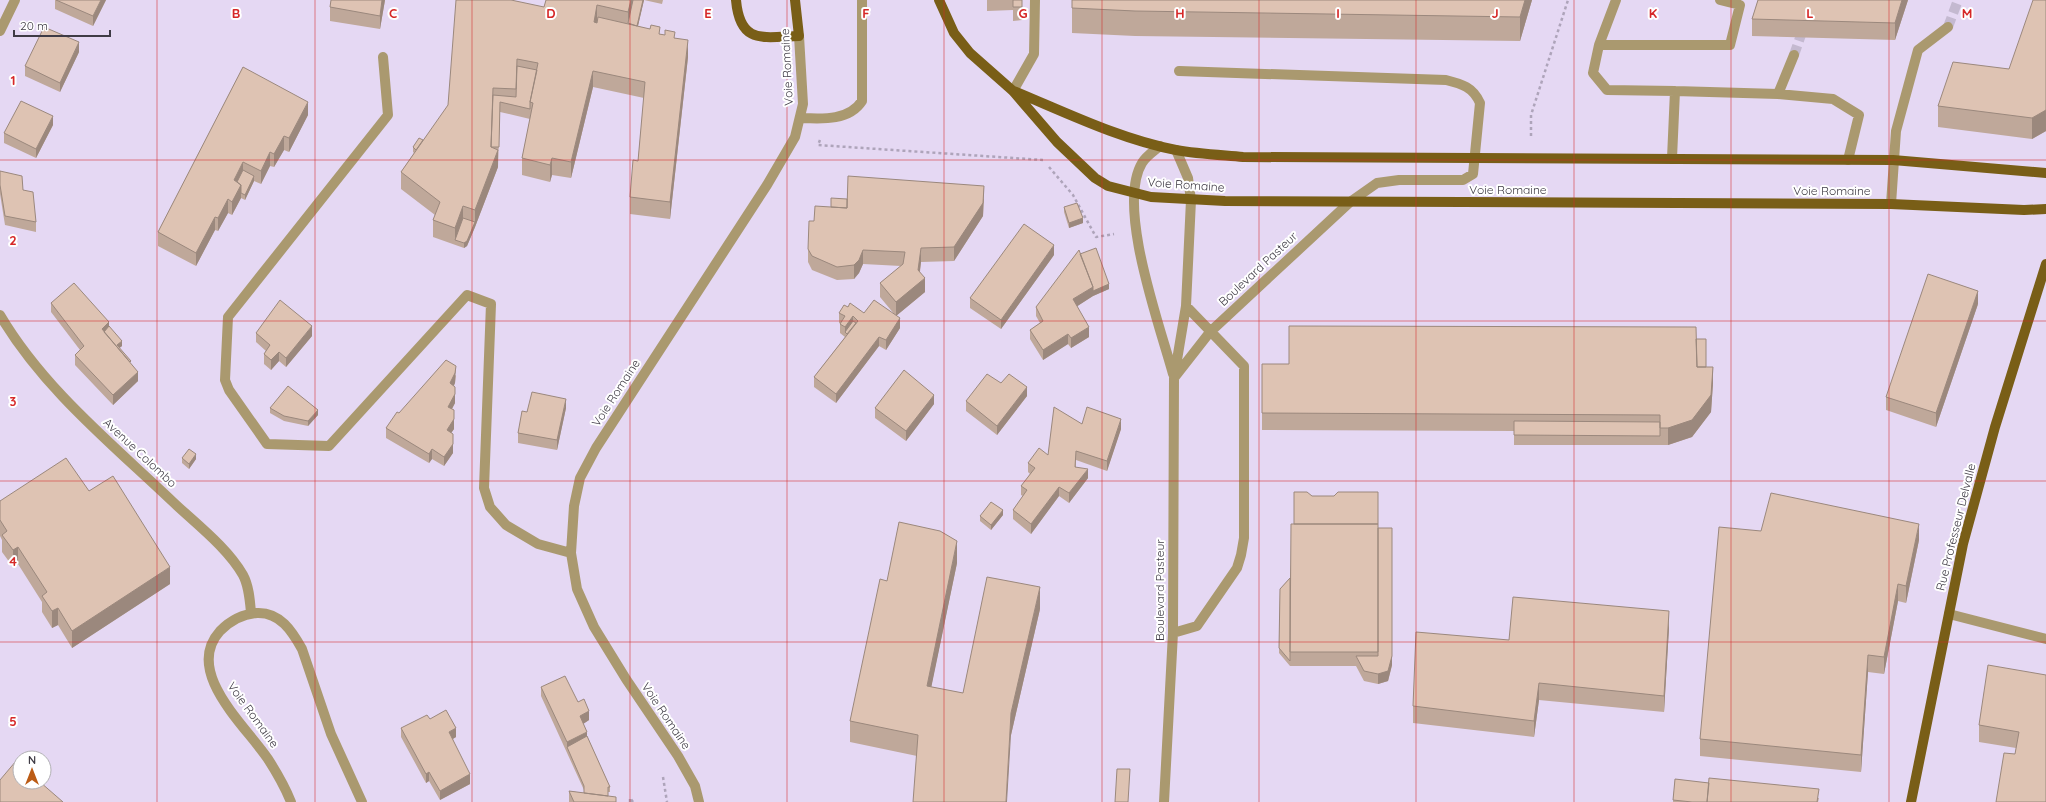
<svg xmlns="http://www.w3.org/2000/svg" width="2046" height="802" font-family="Quicksand,sans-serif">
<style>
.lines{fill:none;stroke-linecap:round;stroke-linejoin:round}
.minor-tunnel{stroke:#c4b9d0;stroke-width:10;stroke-dasharray:10 5;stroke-linecap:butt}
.path{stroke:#aea4ba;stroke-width:2.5;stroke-dasharray:3 3;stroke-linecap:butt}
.minor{stroke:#aa996f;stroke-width:10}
.major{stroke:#795e17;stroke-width:10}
.wall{fill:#bfa89a}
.shaded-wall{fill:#9b887d}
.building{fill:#dec3b3;stroke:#9b887d}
.grid{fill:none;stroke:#d62828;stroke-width:1;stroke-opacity:0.55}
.labels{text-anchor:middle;stroke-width:4;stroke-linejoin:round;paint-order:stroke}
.street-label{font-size:12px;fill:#3f3b45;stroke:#fff}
.grid-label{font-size:13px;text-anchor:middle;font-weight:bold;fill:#d62828;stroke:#fff;stroke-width:4;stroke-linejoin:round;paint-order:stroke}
</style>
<rect width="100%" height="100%" fill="#e5d8f3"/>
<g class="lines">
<path class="minor-tunnel" d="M1948 27 1958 0
M1794 55 1813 0"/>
<path class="path" d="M1531 136V115L1568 0
M820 140 818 145 1043 160
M1049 167 1073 195 1096 237 1114 234
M663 777 667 802
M630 802V798L633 802"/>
<path class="minor" d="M0 31 15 0
M1599 45 1616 0
M383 57 388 115 228 317 225 380 229 390 267 444 329 446 467 295 491 304 484 488 490 507 506 525 538 544 571 553
M1013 91 1034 54 1035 0
M1675 91 1778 94 1794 55
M1778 94 1833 99 1859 115 1848 160
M801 118C822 119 849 121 862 101V0
M1160 146C1154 151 1146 156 1142 163 1116 206 1160 326 1173 374
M1672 158 1675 91 1607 90 1593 73 1599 45H1730L1740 5 1720 0
M1891 204 1896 131 1918 50 1948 27
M0 315C43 388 111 443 172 501 195 523 227 547 243 575 249 586 250 601 251 613
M1174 378 1210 332 1350 202 1377 183 1399 180H1463L1473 174 1480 103C1473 87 1462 84 1446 80L1179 71
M1949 614 2046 639
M1173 633 1197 626 1237 568 1241 555 1244 538V366L1186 306
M291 802C285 787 277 773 268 759 246 726 183 672 220 631 230 621 243 614 257 613 280 612 292 631 302 649L331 734 362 802
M699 802 695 786 678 756 626 679 594 627 577 589 571 553 574 506 580 478 596 448 767 185 795 137 803 104 799 36
M1164 802 1173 633 1174 378 1186 306 1191 200 1188 178 1176 150"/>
<path class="major" d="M736 0C740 45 763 37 799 36L795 0
M939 0 954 33 970 53 1013 91 1057 142 1095 178 1108 186 1151 197 1225 201 1891 204 2024 210 2046 209
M1014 91C1067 113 1120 139 1176 150 1198 154 1221 155 1243 157L1893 160 2046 173
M1911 802 1963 544 1995 427 2046 264"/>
</g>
<path class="wall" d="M55 0H106L93 26 55 9Z
M331 0H385L380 29 330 21V7Z
M546 0H663L662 4 644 0 638 26 660 34 675 38 688 57 670 219 630 214V197L638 161 644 98 593 87 571 178 552 175 550 182 522 175V158L530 119 500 112 498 167 475 227 467 246 464 248 433 237V220L435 215 401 189V172L414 153 413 152V147L423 140 544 7Z
M987 0H1022V20L1013 21V10L987 11Z
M1072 0H1532L1520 41 1135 36 1072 33Z
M1758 0H1908L1895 40 1752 36V19Z
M2046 0V131L2032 139 1938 127V106L2009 69Z
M79 52 60 92 25 76V66Z
M243 67 308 115 289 152 284 150 274 167 270 166 261 184 254 181 245 200 241 198 232 215 228 213 218 231 215 230 196 266 158 246V232Z
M53 125 36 158 4 143V133Z
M0 171 23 190 36 222V232L5 225 0 194Z
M847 199H984L983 216 954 261 921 262 920 272 925 292 896 316 900 328 886 350 879 346 836 403 814 387V377L845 337 840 333V323H839V313H864L895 315 880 297V283L901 266 863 264 859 273 854 279 837 280 812 270 808 262V249L814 221 831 207Z
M1064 207 1083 223 1069 228 1064 212Z
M1080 254 1109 289 1093 296 1077 306 1089 337 1071 348 1068 344 1043 360 1030 339V330L1040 323 1036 316V307Z
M1054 255 1001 329 970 308V298Z
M51 303 109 326 122 346 119 348 131 364 138 381 113 405 75 365V355L80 350 51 312Z
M1978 304 1936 427 1886 410V397Z
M256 333 312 336 286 367 279 361 271 370 264 364V354L266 351 256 342Z
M1696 339 1706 367 1713 383 1711 412 1692 437 1668 445H1514V431L1262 430V364H1289Z
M456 375 455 383 454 386 455 403 452 409 454 429 451 433 453 453 444 466 432 459 429 463 386 438V428L399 413Z
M1001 383 1027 396 997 435 966 411V401Z
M934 404 906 441 875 418V408Z
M270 408 318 415 308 426 284 421 270 413Z
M566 408 557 450 518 443V433L527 412Z
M1082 424 1121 429 1107 471 1076 460V467L1088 478 1069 503 1059 496 1031 534 1013 519V510L1023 496 1021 495V486L1030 474 1028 472V463L1048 455Z
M182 458 196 459 189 469 182 463Z
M89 491 170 584 72 648 58 625 52 628 42 612V602L18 564 13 567 2 552V540L0 536V501Z
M1312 496 1378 528 1392 665 1388 681 1378 684 1364 681 1356 666H1290V664V666L1279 653 1280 589 1290 578 1294 524Z
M1003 515 991 530 980 521V516Z
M1761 531 1919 540 1906 603 1898 601 1884 674 1868 672 1861 772 1700 756V739Z
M957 563 931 687 963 693 1040 609 1011 735 917 756 850 742V721L887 581Z
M1669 628 1664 712 1539 700 1534 737 1413 723V706L1509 640Z
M2046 675 2015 754 2016 748 1979 742V725Z
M541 687 578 702 589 720 583 724 587 736 610 787V792H608V796L616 802H569V791L584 793V790L541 696Z
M401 728 456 737 453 739 470 784 440 800 429 781 426 783 401 737Z
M1675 779 1819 798 1818 802H1673Z"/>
<path class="shaded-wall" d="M101 0H106L93 26V16Z
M382 0H385L380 29V16Z
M631 0H634L628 23V12Z
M643 0H644L637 30V26Z
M1525 0H1532L1520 41V17Z
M1902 0H1908L1895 40V23Z
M597 5V21L594 38V22Z
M688 40V57L670 219V202Z
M79 42V52L60 92V83Z
M593 71V87L571 178V162Z
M308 102V115L289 152V138Z
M2046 110V131L2032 139V118Z
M53 116V125L36 158V149Z
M284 136V150L274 167V154Z
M498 150V167L475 227 467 246 464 248V243L475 222V210Z
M270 152V166L261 184V171Z
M552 158V175L550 182V165Z
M243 162V175L236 190 234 180Z
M254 176V181L245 200V195Z
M241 185V198L232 215V202Z
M984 186 983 216 954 261V247Z
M228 199V213L218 231V218Z
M463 206V223L455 240V228Z
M215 217V230L196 266V253Z
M1083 218V223L1069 228V223Z
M1054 245V255L1001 329V320Z
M921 248V262L918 284 925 278V292L896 316V302L918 270Z
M863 250V264L859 273 854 279V265Z
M1109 284V289L1093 296 1073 309V299L1093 287Z
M1978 291V304L1936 427V413Z
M853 316V326L845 332V327Z
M900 318V328L886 350V340Z
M109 322V331L104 336 102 329Z
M312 326V336L286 367V358Z
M1089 327V337L1071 348V338Z
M1068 334V344L1043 360V350Z
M879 337V346L836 403V394Z
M122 341V346L117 350V345Z
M279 352V361L271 370V360Z
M456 366 455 383 450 392V383Z
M1713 367V383L1711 412 1692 437 1668 445V428Z
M138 372V381L113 405V395Z
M1027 387V396L997 435V426Z
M455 394V403L448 416V407Z
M934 395V404L906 441V431Z
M566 399V408L557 450V440Z
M318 410V415L308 426V421Z
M454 419V429L447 439V430Z
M1121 419V429L1107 471V461Z
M453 444V453L444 466V457Z
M432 449V459L429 463V454Z
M196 454V459L189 469V464Z
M1088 469V478L1069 503V493Z
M1059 487V496L1031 534V524Z
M1003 510V515L991 530V525Z
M1919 524V540L1906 603V586Z
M1392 528V665L1388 681 1378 684V674Z
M957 541V563L927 708V686Z
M18 547V564L13 567V550Z
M170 567V584L72 648V631Z
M1898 584V601L1884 674V657Z
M1040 587V609L1011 735 1007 802H1006L1011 713Z
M58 608V625L52 628V611Z
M1669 611V628L1664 712V696Z
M1868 655V672L1861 772V755Z
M1539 683V700L1534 737V721Z
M589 711V720L580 726V716Z
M456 728V737L449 741V732Z
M587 732V741L567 747V742Z
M429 772V781L426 783V774Z
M470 774V784L440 800V791Z"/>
<path class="building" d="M56 0H101L93 16Z
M331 0H382L380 16 330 7Z
M456 0H511L544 7 546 0H631L628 12 597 5 594 22 597 23 598 17 650 29 651 25 660 27 659 34 665 35V30L675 32 674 38 688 40 670 202 630 197 633 160 638 161 645 82 593 71 571 162 552 158 550 165 522 158 533 103 530 102 538 63 517 59 516 89 493 88 491 147 498 150 475 210 463 206 455 228 433 220 440 202 401 172 448 105Z
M633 0H643L637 26 628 23Z
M1013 0H1022V7H1013Z
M1072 0H1525L1520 17 1135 11 1072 8Z
M1758 0H1902L1895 23 1752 19Z
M2033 0H2046V110L2032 118 1938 106 1953 62 2009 69Z
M44 27 79 42 60 83 25 66Z
M517 66 537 70 530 102V109L500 102 499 147H491L493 95 516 97Z
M243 67 308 102 289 138 284 136 274 154 270 152 261 171 243 162 234 180 241 185 232 202 228 199 218 218 215 217 196 253 158 232Z
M21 101 53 116 36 149 4 133Z
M419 138 423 140 416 150 413 147Z
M243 170 254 176 245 195 241 193V185L237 182Z
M0 171 22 176 23 190 33 192 36 222 5 216 0 185Z
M848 176 984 186 983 203 954 247 921 248 918 270 925 278 896 302 880 283 903 264 905 252 863 250 859 260 854 265 837 267 812 256 808 249 809 221H814L815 206 847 208Z
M831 198 847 199V208L831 207Z
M1077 203 1083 218 1069 223 1064 207Z
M463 218 475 222 467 241 464 243 455 240Z
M1024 224 1054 245 1001 320 970 298Z
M1096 248 1109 284 1093 291V287L1080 254Z
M1079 250 1093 287 1073 299 1089 327 1071 338 1068 334 1043 350 1030 330 1043 321 1036 307Z
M1928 274 1978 291 1936 413 1886 397Z
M74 283 109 322 102 329 138 372 113 395 75 355 84 346 51 303Z
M280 300 312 326 286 358 279 352 271 360 264 354 270 345 256 333Z
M874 300 900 318 886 340 879 337 836 394 814 377 858 321 853 316 845 327 840 324 845 316 839 313 844 305 848 307 850 303 864 313Z
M853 321 856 323 847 334 845 332Z
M109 326 122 341 117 345 131 361 130 362 104 332Z
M1289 326 1696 327 1697 367H1713L1711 395 1692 420 1668 428H1660V415L1262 413V364H1289Z
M1696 339H1706V367H1697Z
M446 360 456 366 455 373 450 383 455 387V394L448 407 454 410V419L447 430 453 434V444L444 457 432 449 429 454 386 428 397 412 399 413Z
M904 370 934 395 906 431 875 408Z
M987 374 1001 383 1009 374 1027 387 997 426 966 401Z
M288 386 318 410 308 421 284 416 270 408Z
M532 392 566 399 557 440 518 433 522 411 527 412Z
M1054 407 1082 424 1087 407 1121 419 1107 461 1076 451 1075 467 1088 469 1069 493 1059 487 1031 524 1013 510 1027 490 1021 486 1035 468 1028 463 1039 448 1048 455Z
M1514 421 1660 422V436L1514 435Z
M189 449 196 454 189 464 182 458Z
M66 458 89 491 113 476 170 567 72 631 58 608 52 611 42 596 47 592 18 547 13 550 2 535 7 531 0 520V501Z
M1294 492H1307L1312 496H1334L1338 492H1378V524H1294Z
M1771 493 1919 524 1906 586 1898 584 1884 657 1868 655 1861 755 1700 739 1719 527 1761 531Z
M991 502 1003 510 991 525 980 516Z
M899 522 940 531 957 541 927 686 963 693 987 577 1040 587 1011 713 1006 802H913L918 735 850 721 880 579 887 581Z
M1291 524H1378V652H1290Z
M1378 528H1392V656L1388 671 1378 674 1364 671 1356 656H1378Z
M1290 578V661L1279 648 1280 589Z
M1513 597 1669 611 1664 696 1539 683 1534 721 1413 706 1416 632 1509 640Z
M1988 665 2046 675V802H1996L2004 753 2015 754 2019 732 1979 725Z
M565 676 578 702 584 699 589 711 580 716 587 732 567 742 541 687Z
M446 710 456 728 449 732 470 774 440 791 429 772 426 774 401 728 427 715 430 719Z
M587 736 610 787H608V796L584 793V786L567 747Z
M16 761 20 765V782H40L63 802H0V780Z
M1117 769H1130L1128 802H1115Z
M1709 778 1819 789 1817 802H1707Z
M1675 779 1709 783 1707 802H1692L1673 800Z
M569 791 616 797V802H574Z"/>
<path class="grid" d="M157 0V802M315 0V802M472 0V802M630 0V802M787 0V802M944 0V802M1102 0V802M1259 0V802M1416 0V802M1574 0V802M1731 0V802M1889 0V802M0 160H2046M0 321H2046M0 481H2046M0 642H2046"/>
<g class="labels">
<g class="street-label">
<text transform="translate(787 67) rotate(-93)" y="4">Voie Romaine</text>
<text transform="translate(1186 185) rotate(4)" y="4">Voie Romaine</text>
<text x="1508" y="194">Voie Romaine</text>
<text x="1832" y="195">Voie Romaine</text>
<text transform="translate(1258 269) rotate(-43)" y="4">Boulevard Pasteur</text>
<text transform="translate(616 393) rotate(-57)" y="4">Voie Romaine</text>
<text transform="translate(140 453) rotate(43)" y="4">Avenue Colombo</text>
<text transform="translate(1956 527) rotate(-76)" y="4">Rue Professeur Delvalle</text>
<text transform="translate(1160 590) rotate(-90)" y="4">Boulevard Pasteur</text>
<text transform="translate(253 715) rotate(54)" y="4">Voie Romaine</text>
<text transform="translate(666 716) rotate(56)" y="4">Voie Romaine</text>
</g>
</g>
<g class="grid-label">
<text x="236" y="18">B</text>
<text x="393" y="18">C</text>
<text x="551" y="18">D</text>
<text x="708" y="18">E</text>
<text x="866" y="18">F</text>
<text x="1023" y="18">G</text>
<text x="1180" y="18">H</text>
<text x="1338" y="18">I</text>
<text x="1495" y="18">J</text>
<text x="1653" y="18">K</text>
<text x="1810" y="18">L</text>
<text x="1967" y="18">M</text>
<text x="13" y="85">1</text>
<text x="13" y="245">2</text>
<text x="13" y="406">3</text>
<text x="13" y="566">4</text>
<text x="13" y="726">5</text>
</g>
<g transform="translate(32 770)"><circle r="19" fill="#ffffff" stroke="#b2b1b5"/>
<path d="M0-3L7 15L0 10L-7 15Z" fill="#bb5b15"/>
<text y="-6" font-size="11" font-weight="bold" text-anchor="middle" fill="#3f3b45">N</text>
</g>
<path d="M14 30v6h96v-6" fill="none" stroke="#3f3b45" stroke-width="2"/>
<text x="20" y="30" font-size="12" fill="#3f3b45" stroke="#ffffff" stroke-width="3" paint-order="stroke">20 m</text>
</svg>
